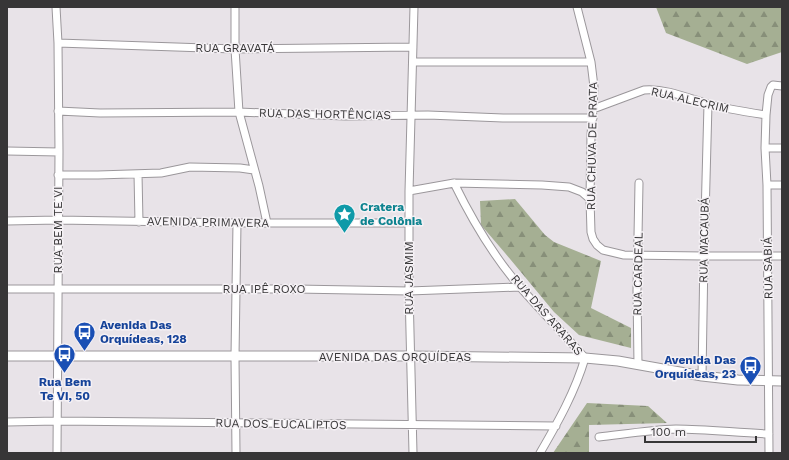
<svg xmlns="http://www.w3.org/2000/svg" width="789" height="460" font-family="'Work Sans',sans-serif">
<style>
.forest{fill:url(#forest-firs)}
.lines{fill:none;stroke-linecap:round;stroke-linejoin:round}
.minor-casing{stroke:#9b979b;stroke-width:9}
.tertiary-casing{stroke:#9b979b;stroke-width:11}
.minor{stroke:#fff;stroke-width:7}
.tertiary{stroke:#fff;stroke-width:9}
.labels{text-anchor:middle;stroke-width:3;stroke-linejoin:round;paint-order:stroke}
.street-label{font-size:12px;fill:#373637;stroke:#f5f1f5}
.culture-label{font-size:12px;font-weight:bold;fill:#0d838f;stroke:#f5f1f5;text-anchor:start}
.transit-label{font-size:12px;font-weight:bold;fill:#164399;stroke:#f5f1f5;text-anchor:start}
</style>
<defs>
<pattern id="forest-firs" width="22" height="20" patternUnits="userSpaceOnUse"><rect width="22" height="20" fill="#a5af93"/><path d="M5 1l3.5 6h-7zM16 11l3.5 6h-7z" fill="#878f79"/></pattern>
</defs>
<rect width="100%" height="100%" fill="#e8e3e8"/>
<path class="forest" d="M656 7H782V52L747 64 666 33Z
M515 199 545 235 554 242 601 261 591 308 631 328V348L579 335 554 312 505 253 481 225 480 201Z
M587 403 648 406 667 423 589 425V453H553Z"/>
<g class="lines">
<defs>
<path id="minor" d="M56 7 58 43 59 152 57 453
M235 7V49L239 112 259 186 267 223
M577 7 591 62 594 87 593 109 591 135 590 199 591 232 593 239 597 245 603 250 624 255 704 256H782
M58 43 235 49 413 47
M413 62H591
M593 109 644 90C665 88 688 98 708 104 727 109 747 112 766 115
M58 111 100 113 239 112 345 116 428 115 503 118H593
M765 148H782
M7 151 59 152
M138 174 139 222
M58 175H98L161 173 190 167 240 168 254 170
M454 183C472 220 494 257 521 288 542 312 564 334 585 358 575 392 558 422 540 453
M767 185H782
M409 191 454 183 542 185 569 187 582 192 590 199
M7 221 58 220 237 223H409
M7 289H296L409 291 520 287
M638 365 637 290 639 183
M702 376 704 256 708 104
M7 422 57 421 556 426
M599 437C625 434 650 430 676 429 707 429 738 433 769 434
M236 453 235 357 237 223
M413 453 409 291V191L414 7
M769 453 767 185 765 148 766 115 768 95 771 87 773 85 782 86"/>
<path id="tertiary" d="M7 356H410L585 358 618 361 702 376 738 380 782 381"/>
</defs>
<use href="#minor" class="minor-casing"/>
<use href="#tertiary" class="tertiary-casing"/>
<use href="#minor" class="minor"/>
<use href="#tertiary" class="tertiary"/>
</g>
<defs>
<symbol id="sight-pin" viewBox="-11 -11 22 30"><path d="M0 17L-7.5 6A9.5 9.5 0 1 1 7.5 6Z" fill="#0f9aa8" stroke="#f5f1f5"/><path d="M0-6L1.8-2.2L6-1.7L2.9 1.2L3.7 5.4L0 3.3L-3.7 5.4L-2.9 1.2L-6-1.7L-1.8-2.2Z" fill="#fff"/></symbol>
<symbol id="bus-pin" viewBox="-11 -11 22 30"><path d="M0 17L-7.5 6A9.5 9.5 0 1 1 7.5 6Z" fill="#1a4fb4" stroke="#f5f1f5"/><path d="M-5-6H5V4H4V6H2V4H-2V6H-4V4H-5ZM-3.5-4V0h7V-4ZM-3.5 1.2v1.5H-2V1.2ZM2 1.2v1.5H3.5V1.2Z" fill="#fff"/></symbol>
</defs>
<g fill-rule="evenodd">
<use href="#sight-pin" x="332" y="202" width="25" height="34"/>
<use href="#bus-pin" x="72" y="320" width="25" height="34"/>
<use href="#bus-pin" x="52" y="342" width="25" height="34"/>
<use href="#bus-pin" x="738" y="354" width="25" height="34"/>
</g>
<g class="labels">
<g class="street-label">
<text x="235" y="52">RUA GRAVATÁ</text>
<text transform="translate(690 100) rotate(13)" y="4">RUA ALECRIM</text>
<text transform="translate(325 114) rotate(1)" y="4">RUA DAS HORTÊNCIAS</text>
<text transform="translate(592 146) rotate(-89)" y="4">RUA CHUVA DE PRATA</text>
<text transform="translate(208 222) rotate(1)" y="4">AVENIDA PRIMAVERA</text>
<text transform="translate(58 230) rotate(-90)" y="4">RUA BEM TE VI</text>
<text transform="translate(704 240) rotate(-89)" y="4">RUA MACAUBÁ</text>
<text transform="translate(768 268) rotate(-91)" y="4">RUA SABIÁ</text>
<text transform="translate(638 274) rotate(-89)" y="4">RUA CARDEAL</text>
<text transform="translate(409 278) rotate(-90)" y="4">RUA JASMIM</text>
<text x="264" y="293">RUA IPÊ ROXO</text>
<text transform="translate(547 315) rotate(49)" y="4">RUA DAS ARARAS</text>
<text x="395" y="361">AVENIDA DAS ORQUÍDEAS</text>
<text transform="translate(281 424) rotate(1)" y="4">RUA DOS EUCALIPTOS</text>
</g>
<g class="culture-label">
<text x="360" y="211">Cratera<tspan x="360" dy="14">de Colônia</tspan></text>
</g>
<g class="transit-label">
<text x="100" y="329">Avenida Das<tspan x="100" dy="14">Orquídeas, 128</tspan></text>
<text x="736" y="364" text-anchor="end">Avenida Das<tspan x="736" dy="14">Orquídeas, 23</tspan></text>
<text x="65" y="386" text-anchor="middle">Rua Bem<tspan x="65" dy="14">Te Vi, 50</tspan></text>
</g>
</g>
<rect width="789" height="460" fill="none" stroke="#373637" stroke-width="16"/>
<path d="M645 436v6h111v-6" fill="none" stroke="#373637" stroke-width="2"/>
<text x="651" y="436" font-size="12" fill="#373637" stroke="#f5f1f5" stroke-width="3" paint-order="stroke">100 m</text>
</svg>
